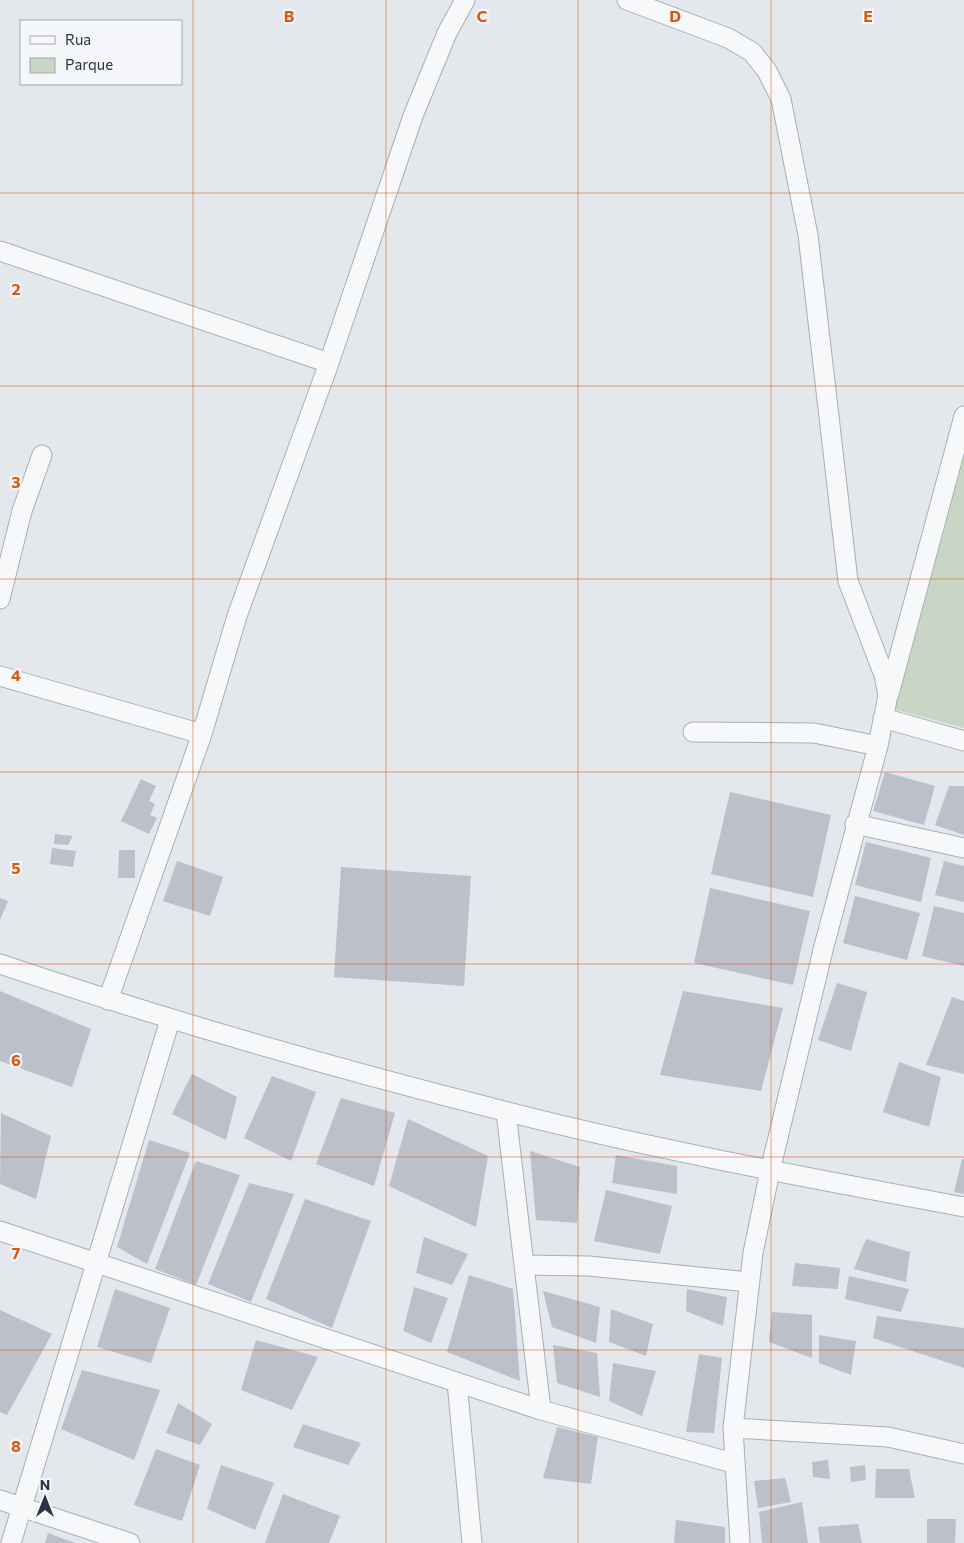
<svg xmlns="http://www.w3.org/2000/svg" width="964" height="1543" font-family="Commissioner,sans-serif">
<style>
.green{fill:#c9d6c5}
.building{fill:#bbc0ca}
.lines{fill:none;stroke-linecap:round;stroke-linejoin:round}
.minor-casing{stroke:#a9aeb7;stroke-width:21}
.minor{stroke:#f7f8fa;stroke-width:19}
.grid{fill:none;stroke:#df570f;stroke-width:1;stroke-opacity:0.55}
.grid-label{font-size:16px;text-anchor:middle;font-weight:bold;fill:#df570f;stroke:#f4f6f9;stroke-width:4.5;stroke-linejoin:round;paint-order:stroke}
</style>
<rect width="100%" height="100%" fill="#e4e7ec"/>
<path class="green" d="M964 434V728L893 709Z"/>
<path class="building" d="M885 772 935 786 924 825 873 811Z
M141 779 156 786 149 801 155 804 150 815 157 818 149 834 121 821Z
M949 786H964V835L935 825Z
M730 792 831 815 813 897 711 874Z
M55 834 73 836 68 845 54 844Z
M866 842 931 858 921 902 855 885Z
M52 848 76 851 73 867 50 864Z
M119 850H135V878H118Z
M177 861 223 877 210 916 163 901Z
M944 861 964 866V902L935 895Z
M341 867 471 876 464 986 334 977Z
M710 888 810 911 793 985 694 963Z
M855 896 920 913 907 960 843 943Z
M0 898 8 901 0 920Z
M934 906 964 913V966L922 956Z
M837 983 867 992 851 1051 818 1040Z
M0 991 91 1029 72 1087 0 1061Z
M683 991 783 1008 761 1091 660 1075Z
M952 997 964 1001V1074L926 1065Z
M899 1062 941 1077 929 1127 883 1112Z
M192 1074 237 1097 226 1140 172 1114Z
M272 1076 316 1092 291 1161 244 1138Z
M341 1098 395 1113 374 1186 316 1164Z
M1 1113 51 1136 36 1199 0 1184Z
M408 1119 488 1156 476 1227 389 1186Z
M149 1140 190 1153 147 1264 117 1247Z
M530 1151 580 1167 577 1223 536 1220Z
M616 1155 677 1166V1194L612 1183Z
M962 1159H964V1194L954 1192Z
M196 1161 240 1175 196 1285 155 1269Z
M249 1183 294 1194 251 1302 208 1284Z
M606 1190 672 1206 660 1254 594 1241Z
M305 1199 371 1221 332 1328 266 1299Z
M424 1237 468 1254 452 1285 416 1273Z
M866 1239 910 1252 906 1282 854 1269Z
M795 1263 840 1268 838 1289 792 1286Z
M469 1275 513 1289 520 1381 447 1352Z
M849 1276 909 1289 901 1312 845 1299Z
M414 1287 448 1298 431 1343 403 1331Z
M115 1289 170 1308 151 1363 97 1347Z
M687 1289 727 1297 723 1326 686 1311Z
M543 1291 600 1307 596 1343 552 1327Z
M611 1309 653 1324 646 1356 609 1342Z
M0 1310 52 1334 7 1415 0 1412Z
M772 1312 812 1315V1358L769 1342Z
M877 1316 964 1328V1368L873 1338Z
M819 1335 856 1341 851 1375 819 1363Z
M256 1340 318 1357 292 1410 241 1390Z
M553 1345 597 1353 600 1397 557 1383Z
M699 1354 722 1358 714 1433 686 1432Z
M613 1363 656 1371 642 1416 609 1401Z
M82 1370 160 1390 134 1460 61 1429Z
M178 1403 212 1424 200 1445 166 1433Z
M303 1424 361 1443 348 1465 293 1447Z
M557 1427 598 1437 591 1484 543 1478Z
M156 1449 200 1465 182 1521 134 1505Z
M828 1460 830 1479 813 1477 812 1462Z
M221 1465 274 1483 255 1530 207 1509Z
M865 1465 866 1480 851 1482 850 1467Z
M876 1469H909L915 1498H875Z
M785 1478 791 1502 758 1508 754 1481Z
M283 1494 340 1516 329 1543H265Z
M802 1502 808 1543H762L759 1512Z
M927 1519H956L955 1543H927Z
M676 1520 725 1527V1543H674Z
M858 1524 862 1543H820L818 1527Z
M48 1533 75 1543H45Z"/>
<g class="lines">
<defs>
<path id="minor" d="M627 0 728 38 752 52 767 71 781 99 808 235 848 581 884 675 888 695 878 746 824 946 770 1171 753 1253 733 1428 740 1543
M0 251 329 363
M0 599 22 511 42 455
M0 676 202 734
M889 694 964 416
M883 718 964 741
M693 732 814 733 878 746
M855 824 964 848
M0 964C166 1020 334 1068 504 1111 656 1150 810 1178 964 1207
M108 1000 202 734 237 616 329 363 413 116 447 33 465 0
M506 1112 541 1410
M0 1231 541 1410 733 1463
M524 1265 589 1266 749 1282
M457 1382 472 1543
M733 1428 888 1437 964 1454
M0 1500 130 1543
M11 1543 170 1020"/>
</defs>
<use href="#minor" class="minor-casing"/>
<use href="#minor" class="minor"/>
</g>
<path class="grid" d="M193 0V1543M386 0V1543M578 0V1543M771 0V1543M0 193H964M0 386H964M0 579H964M0 772H964M0 964H964M0 1157H964M0 1350H964"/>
<g class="grid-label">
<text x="289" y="22">B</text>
<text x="482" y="22">C</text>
<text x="675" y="22">D</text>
<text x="868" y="22">E</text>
<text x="16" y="295">2</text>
<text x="16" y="488">3</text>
<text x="16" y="681">4</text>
<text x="16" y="874">5</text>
<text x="16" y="1066">6</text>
<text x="16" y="1259">7</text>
<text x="16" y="1452">8</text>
</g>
<rect x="20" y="20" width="162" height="65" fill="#f4f6f9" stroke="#a4a8b1"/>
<rect x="30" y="36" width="25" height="8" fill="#f7f8fa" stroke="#a4a8b1"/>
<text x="65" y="45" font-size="15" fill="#2b3445">Rua</text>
<rect x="30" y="58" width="25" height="15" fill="#c9d6c5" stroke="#a4a8b1"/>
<text x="65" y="70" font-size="15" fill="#2b3445">Parque</text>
<g transform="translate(45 1498)" stroke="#f4f6f9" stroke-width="4" paint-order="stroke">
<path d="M0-4L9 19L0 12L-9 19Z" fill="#2b3445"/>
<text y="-8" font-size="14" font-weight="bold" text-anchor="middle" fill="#2b3445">N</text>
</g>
</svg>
